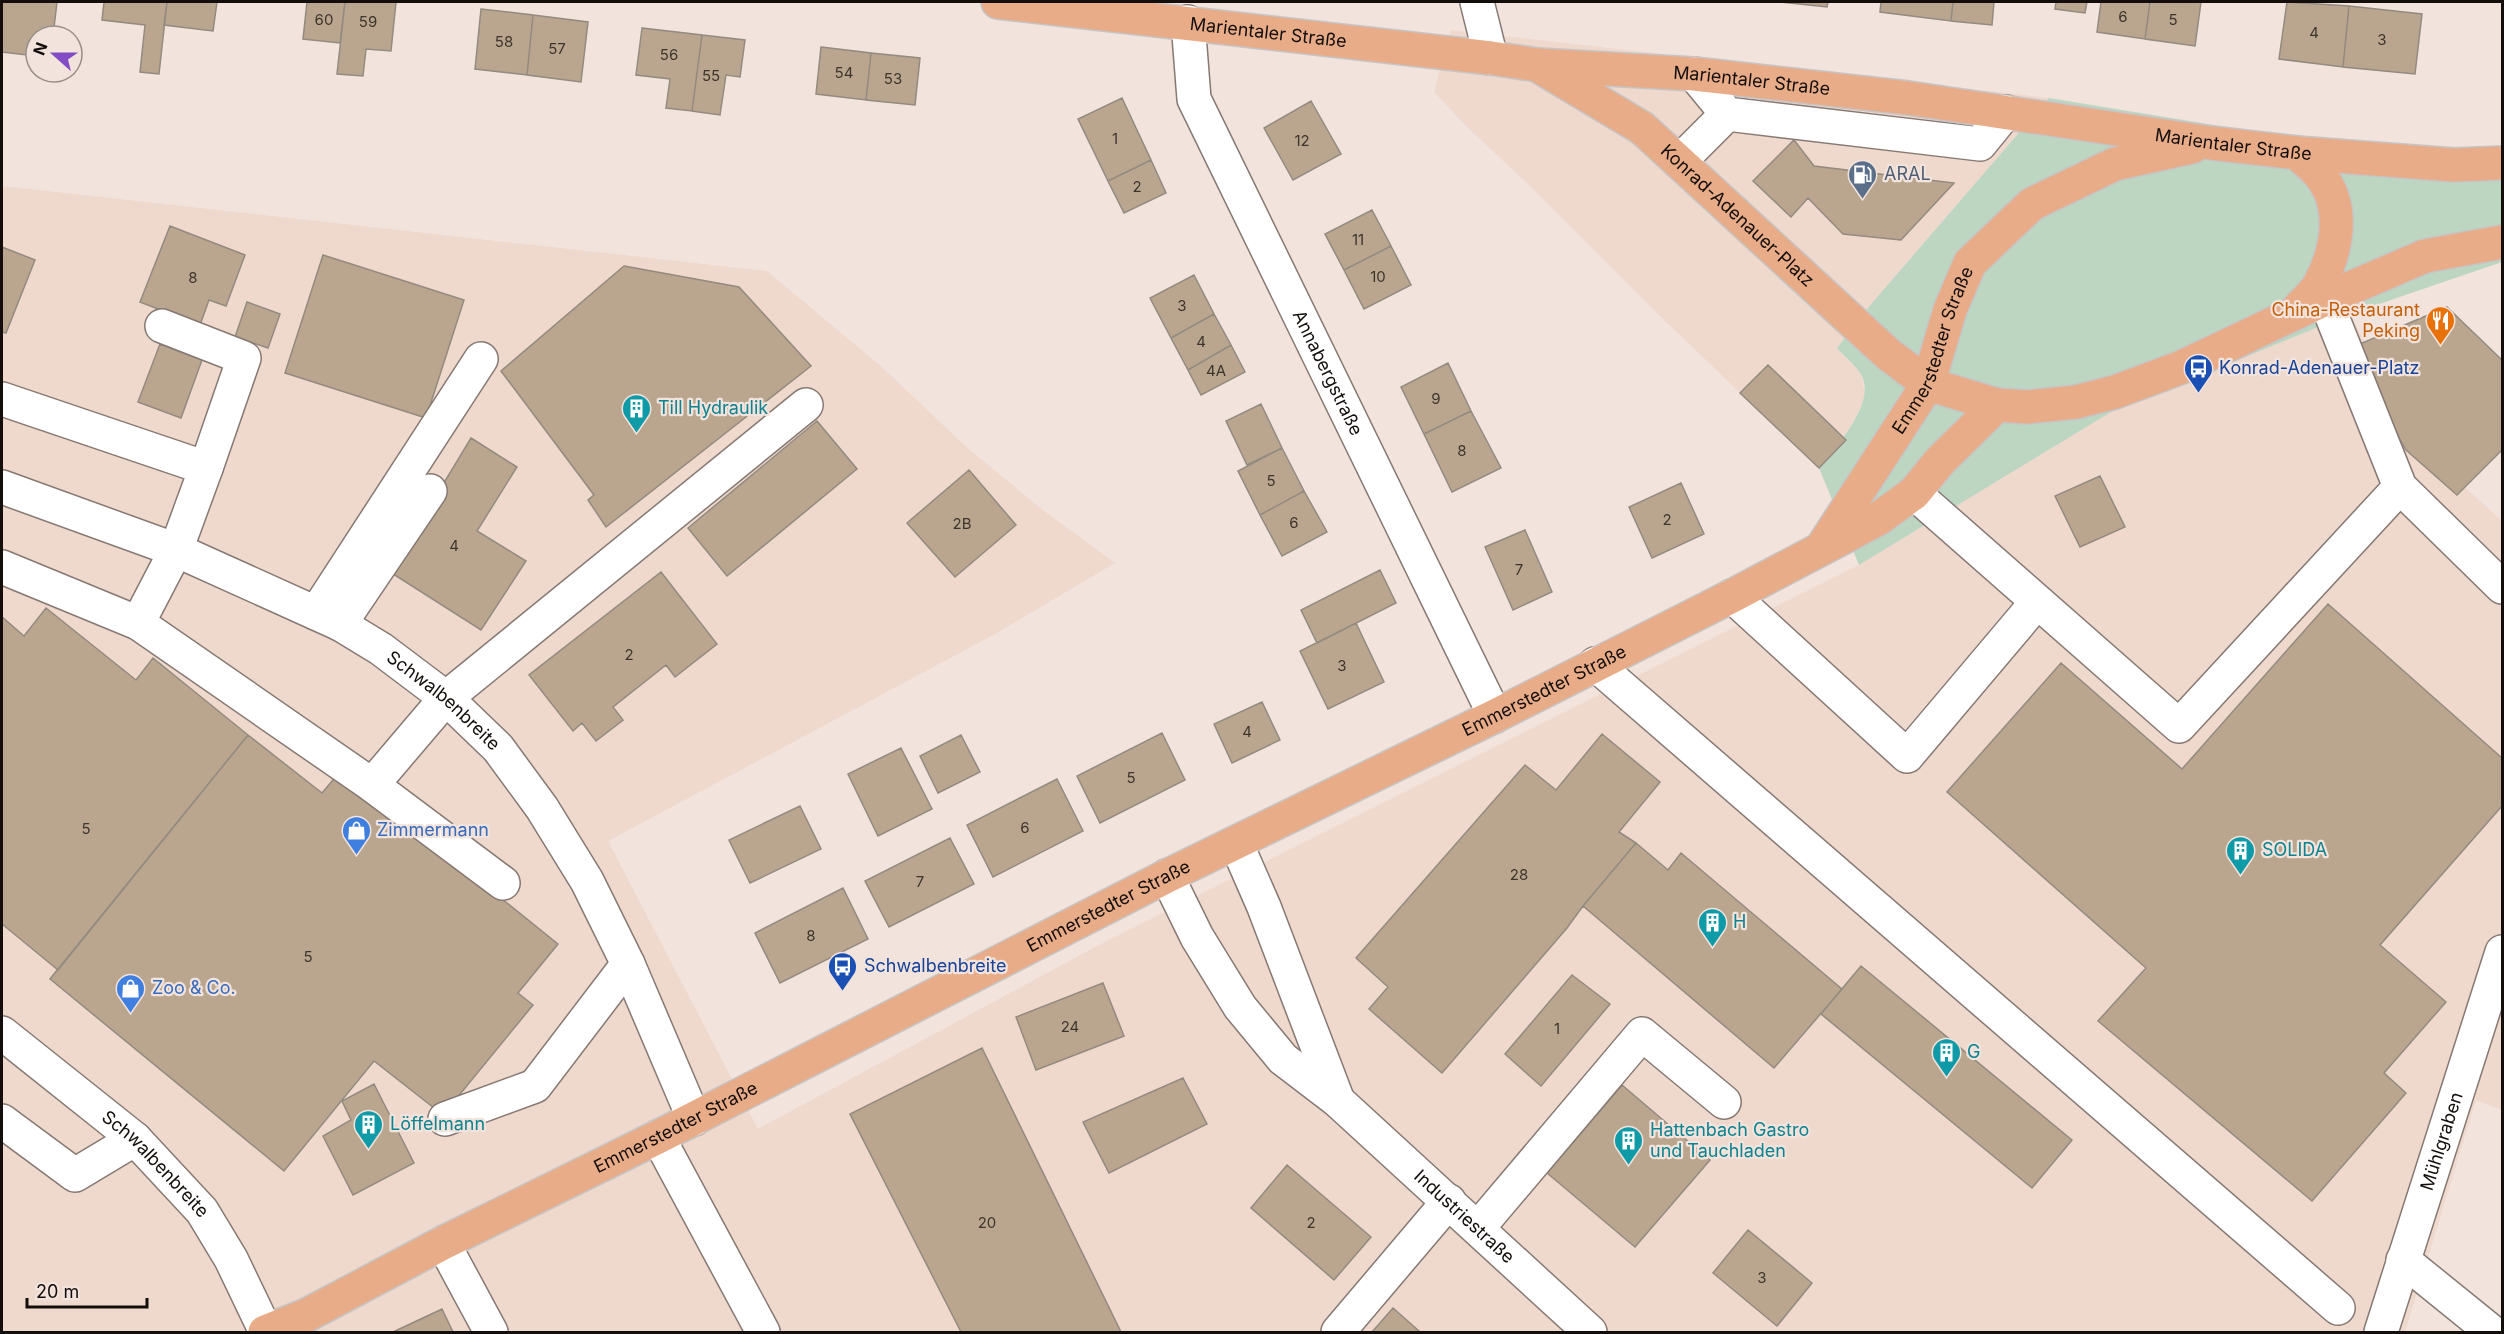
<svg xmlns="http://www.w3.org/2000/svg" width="2504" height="1334" font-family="Inter,sans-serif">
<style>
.commercial{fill:#efd8cc}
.green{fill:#bdd6c2}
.building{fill:#baa68e;stroke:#938a80;stroke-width:1.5}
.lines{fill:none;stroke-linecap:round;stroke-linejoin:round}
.minor-casing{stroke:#867973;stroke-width:36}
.major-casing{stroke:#c6c5c5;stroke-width:36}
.minor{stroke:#fff;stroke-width:33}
.major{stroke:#e9ac89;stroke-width:33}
.labels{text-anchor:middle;stroke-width:4.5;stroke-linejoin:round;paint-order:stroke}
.number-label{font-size:15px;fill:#3d342c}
.street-label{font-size:18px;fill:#130e0c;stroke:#f2e3dd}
.service-label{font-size:18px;fill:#4e5e75;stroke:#f2e3dd;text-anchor:start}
.food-label{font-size:18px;fill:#c56008;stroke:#f2e3dd;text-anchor:end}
.transit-label{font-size:18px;fill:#164399;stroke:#f2e3dd;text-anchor:start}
.culture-label{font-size:18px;fill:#0d838f;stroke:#f2e3dd;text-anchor:start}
.shop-label{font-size:18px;fill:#366cbe;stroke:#f2e3dd;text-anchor:start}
</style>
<rect width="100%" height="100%" fill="#f2e3dd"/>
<path class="commercial" d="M1451 30 2049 98 1872 303 1837 348 1861 374 1865 395 1858 413 1848 430 1819 468 1660 316 1529 185 1466 126 1434 92Z
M2 186 767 271 883 368 964 445 1044 511 1115 563 995 634 608 841 758 1129 1101 944 1859 565 2111 412 2350 314 2420 446 2502 521V1110L2476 1100 2405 1332H2Z"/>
<path class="green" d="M2049 98 2275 135 2453 151 2502 146V262L2350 314 2111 412 1859 565 1819 468C1836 446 1879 401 1860 373 1854 364 1844 356 1837 348L1872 303Z"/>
<path class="building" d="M2 2H57L53 36H36V56L2 52Z
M104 2H167L159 74 140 72 145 25 102 20Z
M167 2H217L213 31 164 25Z
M307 2H345L340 43 303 39Z
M345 2H396L391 51 366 49 363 76 337 74Z
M1780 2H1828L1827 7Z
M1881 2H1953L1951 21 1880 12Z
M1953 2H1994L1992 25 1951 21Z
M2056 2H2087L2085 13 2055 9Z
M2101 2H2150L2145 39 2097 32Z
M2150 2H2201L2195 46 2145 39Z
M2287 2 2349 6 2343 67 2279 59Z
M2349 6 2422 14 2415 74 2343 67Z
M481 9 533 15 527 75 475 69Z
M533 15 588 22 581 82 527 75Z
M642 28 702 35 692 111 666 108 670 79 636 75Z
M702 35 745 40 740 77 726 75 720 115 692 111Z
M821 47 871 53 866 100 816 94Z
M871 53 920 58 915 105 866 100Z
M1122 98 1151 160 1108 181 1078 119Z
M1311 101 1341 154 1293 180 1264 128Z
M1794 140 1814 166 1954 183 1901 240 1843 234 1808 198 1791 217 1753 181Z
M1151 160 1166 193 1124 213 1108 181Z
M1372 210 1391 246 1344 270 1325 234Z
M170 226 245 255 226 306 209 300 200 325 140 302Z
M1391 246 1411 285 1364 309 1344 270Z
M2 247 35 260 6 333 2 332Z
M323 255 464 300 426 418 285 373Z
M624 266 739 287 811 366 606 527 588 500 594 495 501 371Z
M1194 275 1214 314 1171 338 1150 298Z
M247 302 280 314 268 348 235 337Z
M2447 307 2502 360V450L2457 495 2406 450 2348 349Z
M1214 314 1231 345 1188 370 1171 338Z
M160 344 202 360 181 418 138 402Z
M1231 345 1245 372 1201 395 1188 370Z
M1448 363 1471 411 1424 434 1401 387Z
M1768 365 1846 440 1819 468 1740 393Z
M1261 404 1282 448 1247 465 1226 421Z
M1471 411 1501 468 1452 492 1424 434Z
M817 421 857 469 727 576 688 528Z
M471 438 517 467 477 531 526 561 481 630 390 572Z
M1282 448 1304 491 1260 515 1238 471Z
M969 470 1016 525 955 577 907 523Z
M2100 476 2125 527 2080 547 2055 496Z
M1681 483 1704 534 1652 558 1629 507Z
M1304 491 1327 532 1282 556 1260 515Z
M1525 530 1552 592 1513 610 1485 547Z
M1380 570 1396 603 1317 643 1301 610Z
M661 572 717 644 675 677 666 665 613 707 623 720 596 741 582 723 573 731 529 675Z
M2328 604 2502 758V806L2380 945 2446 1002 2384 1073 2406 1093 2312 1201 2098 1021 2146 968 1947 792 2061 663 2182 769Z
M46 608 136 680 153 658 248 735 58 970 2 924V617L24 636Z
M1356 623 1384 682 1328 709 1300 651Z
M1262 702 1280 740 1232 763 1214 724Z
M1162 733 1185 780 1100 823 1077 776Z
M1602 734 1660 782 1619 832 1636 843 1583 906 1567 928 1442 1073 1369 1009 1388 987 1356 958 1525 765 1556 790Z
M248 735 322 793 338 774 410 825 558 944 518 993 533 1005 443 1115 374 1061 284 1171 50 979Z
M961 735 980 772 938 793 920 756Z
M901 748 932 809 878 836 848 774Z
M1057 779 1083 831 993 877 967 825Z
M800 806 821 849 750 883 729 840Z
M950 838 974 884 889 927 865 881Z
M1636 843 1668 870 1681 853 1842 989 1774 1068 1583 906Z
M843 888 868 939 780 983 755 933Z
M1861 966 2072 1140 2032 1188 1821 1014Z
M1572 975 1610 1004 1541 1086 1505 1054Z
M1103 983 1124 1036 1036 1070 1016 1017Z
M982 1048 1121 1332H961L850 1114Z
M1183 1078 1207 1124 1109 1173 1083 1122Z
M374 1084 414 1163 353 1195 323 1136 351 1120 342 1101Z
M1622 1085 1710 1160 1635 1247 1547 1173Z
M1287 1165 1371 1237 1334 1280 1251 1208Z
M1748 1230 1812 1283 1777 1326 1713 1273Z
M1393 1308 1419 1331 1418 1332H1372Z
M442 1309 453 1332H393Z"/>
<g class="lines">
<defs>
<g id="minor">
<path d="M1477 2 1491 58"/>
<path id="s1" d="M1188 22 1194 99 1495 716"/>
<path d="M1694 74 1727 114 1980 144 2006 112"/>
<path d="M1680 161 1727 114"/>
<path d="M2325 299 2400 487 2502 587"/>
<path d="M162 326 244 358 206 468"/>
<path d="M2 399 206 468 176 550 138 623"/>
<path id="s2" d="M2 487 176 550 340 624 381 649 446 698 498 748 542 808 587 881 628 964 694 1119"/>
<path d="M1914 493 2179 726 2400 487"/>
<path d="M2 567 138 623 372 785 503 883"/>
<path d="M1732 596 1907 756 2037 602"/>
<path d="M316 613 481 359"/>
<path d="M340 624 430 491"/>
<path d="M1595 664 2338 1308"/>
<path d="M372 785 446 698 806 405"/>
<path d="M1236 843 1264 907 1338 1101"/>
<path id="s3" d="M1167 876 1197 937 1240 1007 1283 1059 1338 1101 1590 1332"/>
<path id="s4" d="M2 1033 135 1139 202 1211 231 1259 266 1332"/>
<path d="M445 1119 535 1086 628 964"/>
<path d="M2 1121 75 1175 135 1139"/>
<path d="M658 1137 763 1332"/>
<path d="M1478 1228 1642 1034 1724 1102"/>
<path d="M443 1243 491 1332"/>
<path d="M2403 1260 2492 1332"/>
<path d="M1338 1332 1449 1201"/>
<path id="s5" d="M2381 1332 2502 952"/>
</g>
<g id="major">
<path id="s6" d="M998 2 1491 58 1538 65 1694 74 1908 98 2211 143 2297 153 2454 165 2502 163"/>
<path id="s7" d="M1542 68 1642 128 1888 354 1928 384 1997 405 2027 407 2076 402 2115 392 2182 367 2325 299 2425 256 2502 242"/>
<path d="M2297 153C2304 160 2314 167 2320 175 2346 207 2337 252 2319 285 2314 294 2305 301 2298 309"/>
<path id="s8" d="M1823 546 1928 384 1950 310 1970 263 2032 204 2115 164 2192 147"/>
<path id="s9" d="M265 1332 307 1315 443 1243 658 1137 1167 876 1495 716 1732 596 1878 519 1914 493 1940 461 1997 405"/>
</g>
</defs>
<use href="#minor" class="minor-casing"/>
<use href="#major" class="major-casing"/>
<use href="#minor" class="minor"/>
<use href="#major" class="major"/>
</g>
<defs>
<symbol id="fuel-pin" viewBox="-11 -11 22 30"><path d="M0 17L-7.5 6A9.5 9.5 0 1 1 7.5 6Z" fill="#5c6f8a" stroke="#f2e3dd"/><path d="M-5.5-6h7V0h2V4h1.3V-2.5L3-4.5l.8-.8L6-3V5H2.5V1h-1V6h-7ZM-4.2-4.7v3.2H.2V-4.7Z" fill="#fff"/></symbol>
<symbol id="restaurant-pin" viewBox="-11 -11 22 30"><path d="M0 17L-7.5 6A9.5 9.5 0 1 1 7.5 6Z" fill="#e8710a" stroke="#f2e3dd"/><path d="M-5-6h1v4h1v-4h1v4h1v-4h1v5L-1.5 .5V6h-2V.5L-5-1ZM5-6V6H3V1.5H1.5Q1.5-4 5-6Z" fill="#fff"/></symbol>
<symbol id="bus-pin" viewBox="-11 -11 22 30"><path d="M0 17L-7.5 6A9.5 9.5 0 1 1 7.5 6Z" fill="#1a4fb4" stroke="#f2e3dd"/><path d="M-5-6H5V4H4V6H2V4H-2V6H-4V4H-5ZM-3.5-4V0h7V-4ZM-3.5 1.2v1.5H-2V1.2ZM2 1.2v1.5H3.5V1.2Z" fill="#fff"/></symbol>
<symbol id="building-pin" viewBox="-11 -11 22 30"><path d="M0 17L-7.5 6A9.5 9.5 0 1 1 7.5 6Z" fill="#0f9aa8" stroke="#f2e3dd"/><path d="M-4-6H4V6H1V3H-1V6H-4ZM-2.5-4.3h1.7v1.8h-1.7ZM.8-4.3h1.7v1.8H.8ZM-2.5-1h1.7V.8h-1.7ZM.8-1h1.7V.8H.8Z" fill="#fff"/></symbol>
<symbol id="shop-pin" viewBox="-11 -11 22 30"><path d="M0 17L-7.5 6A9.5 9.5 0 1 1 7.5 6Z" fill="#3f7fe0" stroke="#f2e3dd"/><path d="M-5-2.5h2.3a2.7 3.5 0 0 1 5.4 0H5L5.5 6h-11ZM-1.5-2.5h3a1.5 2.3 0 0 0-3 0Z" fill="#fff"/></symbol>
</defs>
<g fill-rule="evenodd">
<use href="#fuel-pin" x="1846" y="158" width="33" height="45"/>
<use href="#restaurant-pin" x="2424" y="304" width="33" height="45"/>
<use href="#bus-pin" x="2182" y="352" width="33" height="45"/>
<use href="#building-pin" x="620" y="392" width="33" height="45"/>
<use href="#shop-pin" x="340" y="814" width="33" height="45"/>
<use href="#building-pin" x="2224" y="834" width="33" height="45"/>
<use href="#building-pin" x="1696" y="906" width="33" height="45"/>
<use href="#bus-pin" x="826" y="950" width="33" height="45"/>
<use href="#shop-pin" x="114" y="972" width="33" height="45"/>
<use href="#building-pin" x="1930" y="1036" width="33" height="45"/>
<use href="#building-pin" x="352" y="1108" width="33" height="45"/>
<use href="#building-pin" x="1612" y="1124" width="33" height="45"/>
</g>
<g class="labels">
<g class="number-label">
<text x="2123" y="22">6</text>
<text x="324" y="25">60</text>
<text x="2173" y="25">5</text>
<text x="368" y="27">59</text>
<text x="2314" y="38">4</text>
<text x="2382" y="45">3</text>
<text x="504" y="47">58</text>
<text x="557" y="54">57</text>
<text x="669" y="60">56</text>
<text x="844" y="78">54</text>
<text x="711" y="81">55</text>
<text x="893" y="84">53</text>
<text x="1115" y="144">1</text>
<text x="1302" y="146">12</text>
<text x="1137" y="192">2</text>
<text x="1358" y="245">11</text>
<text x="1378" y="282">10</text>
<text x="193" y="283">8</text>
<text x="1182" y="311">3</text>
<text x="1201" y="347">4</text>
<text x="1216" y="376">4A</text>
<text x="1436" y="404">9</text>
<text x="1462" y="456">8</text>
<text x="1271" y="486">5</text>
<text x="1667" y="525">2</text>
<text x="1294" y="528">6</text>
<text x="962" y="529">2B</text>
<text x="454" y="551">4</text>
<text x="1519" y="575">7</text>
<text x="629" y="660">2</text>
<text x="1342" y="671">3</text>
<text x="1247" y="737">4</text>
<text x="1131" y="783">5</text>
<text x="1025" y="833">6</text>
<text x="86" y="834">5</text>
<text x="1519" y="880">28</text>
<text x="920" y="887">7</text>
<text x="811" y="941">8</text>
<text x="308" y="962">5</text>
<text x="1070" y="1032">24</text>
<text x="1557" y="1034">1</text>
<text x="987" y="1228">20</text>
<text x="1311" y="1228">2</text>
<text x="1762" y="1283">3</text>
</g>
<g class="street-label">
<text dy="6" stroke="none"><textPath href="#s6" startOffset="272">Marientaler Straße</textPath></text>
<text dy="6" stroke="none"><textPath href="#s6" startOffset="758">Marientaler Straße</textPath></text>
<text dy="6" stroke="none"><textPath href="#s6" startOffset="1244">Marientaler Straße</textPath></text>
<text dy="6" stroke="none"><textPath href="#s7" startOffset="246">Konrad-Adenauer-Platz</textPath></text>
<text dy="6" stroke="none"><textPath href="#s8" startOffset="226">Emmerstedter Straße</textPath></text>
<text dy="6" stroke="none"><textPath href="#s1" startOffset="382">Annabergstraße</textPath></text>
<text dy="6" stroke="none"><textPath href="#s9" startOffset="1431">Emmerstedter Straße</textPath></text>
<text dy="6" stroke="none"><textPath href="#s2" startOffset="494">Schwalbenbreite</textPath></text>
<text dy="6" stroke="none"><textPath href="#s9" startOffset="945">Emmerstedter Straße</textPath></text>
<text dy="6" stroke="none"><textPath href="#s9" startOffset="459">Emmerstedter Straße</textPath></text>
<text dy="6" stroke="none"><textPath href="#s5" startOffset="200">Mühlgraben</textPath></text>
<text dy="6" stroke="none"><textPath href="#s4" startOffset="202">Schwalbenbreite</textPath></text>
<text dy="6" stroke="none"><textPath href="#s3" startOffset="458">Industriestraße</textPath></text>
</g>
<g class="service-label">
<text x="1884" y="180">ARAL</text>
</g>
<g class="food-label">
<text x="2420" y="316">China-Restaurant<tspan x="2420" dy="21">Peking</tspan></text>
</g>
<g class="transit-label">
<text x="2219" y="374">Konrad-Adenauer-Platz</text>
<text x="864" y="972">Schwalbenbreite</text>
</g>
<g class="culture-label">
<text x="658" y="414">Till Hydraulik</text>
<text x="2262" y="856">SOLIDA</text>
<text x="1733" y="928">H</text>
<text x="1967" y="1058">G</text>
<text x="390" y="1130">Löffelmann</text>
<text x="1650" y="1136">Hattenbach Gastro<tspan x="1650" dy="21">und Tauchladen</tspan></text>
</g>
<g class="shop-label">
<text x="377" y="836">Zimmermann</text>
<text x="152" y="994">Zoo &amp; Co.</text>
</g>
</g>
<rect width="2504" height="1334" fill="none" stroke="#130e0c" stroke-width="6"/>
<g transform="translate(54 54) rotate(291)"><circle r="28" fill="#f2e3dd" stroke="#998e89" stroke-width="1.5"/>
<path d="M0-4.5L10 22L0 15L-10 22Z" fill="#834cc4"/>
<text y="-9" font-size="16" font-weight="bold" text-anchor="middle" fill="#130e0c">N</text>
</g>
<path d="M27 1298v9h120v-9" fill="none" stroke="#130e0c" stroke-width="3"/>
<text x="36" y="1298" font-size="18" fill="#130e0c" stroke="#f2e3dd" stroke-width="4.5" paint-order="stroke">20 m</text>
</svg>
